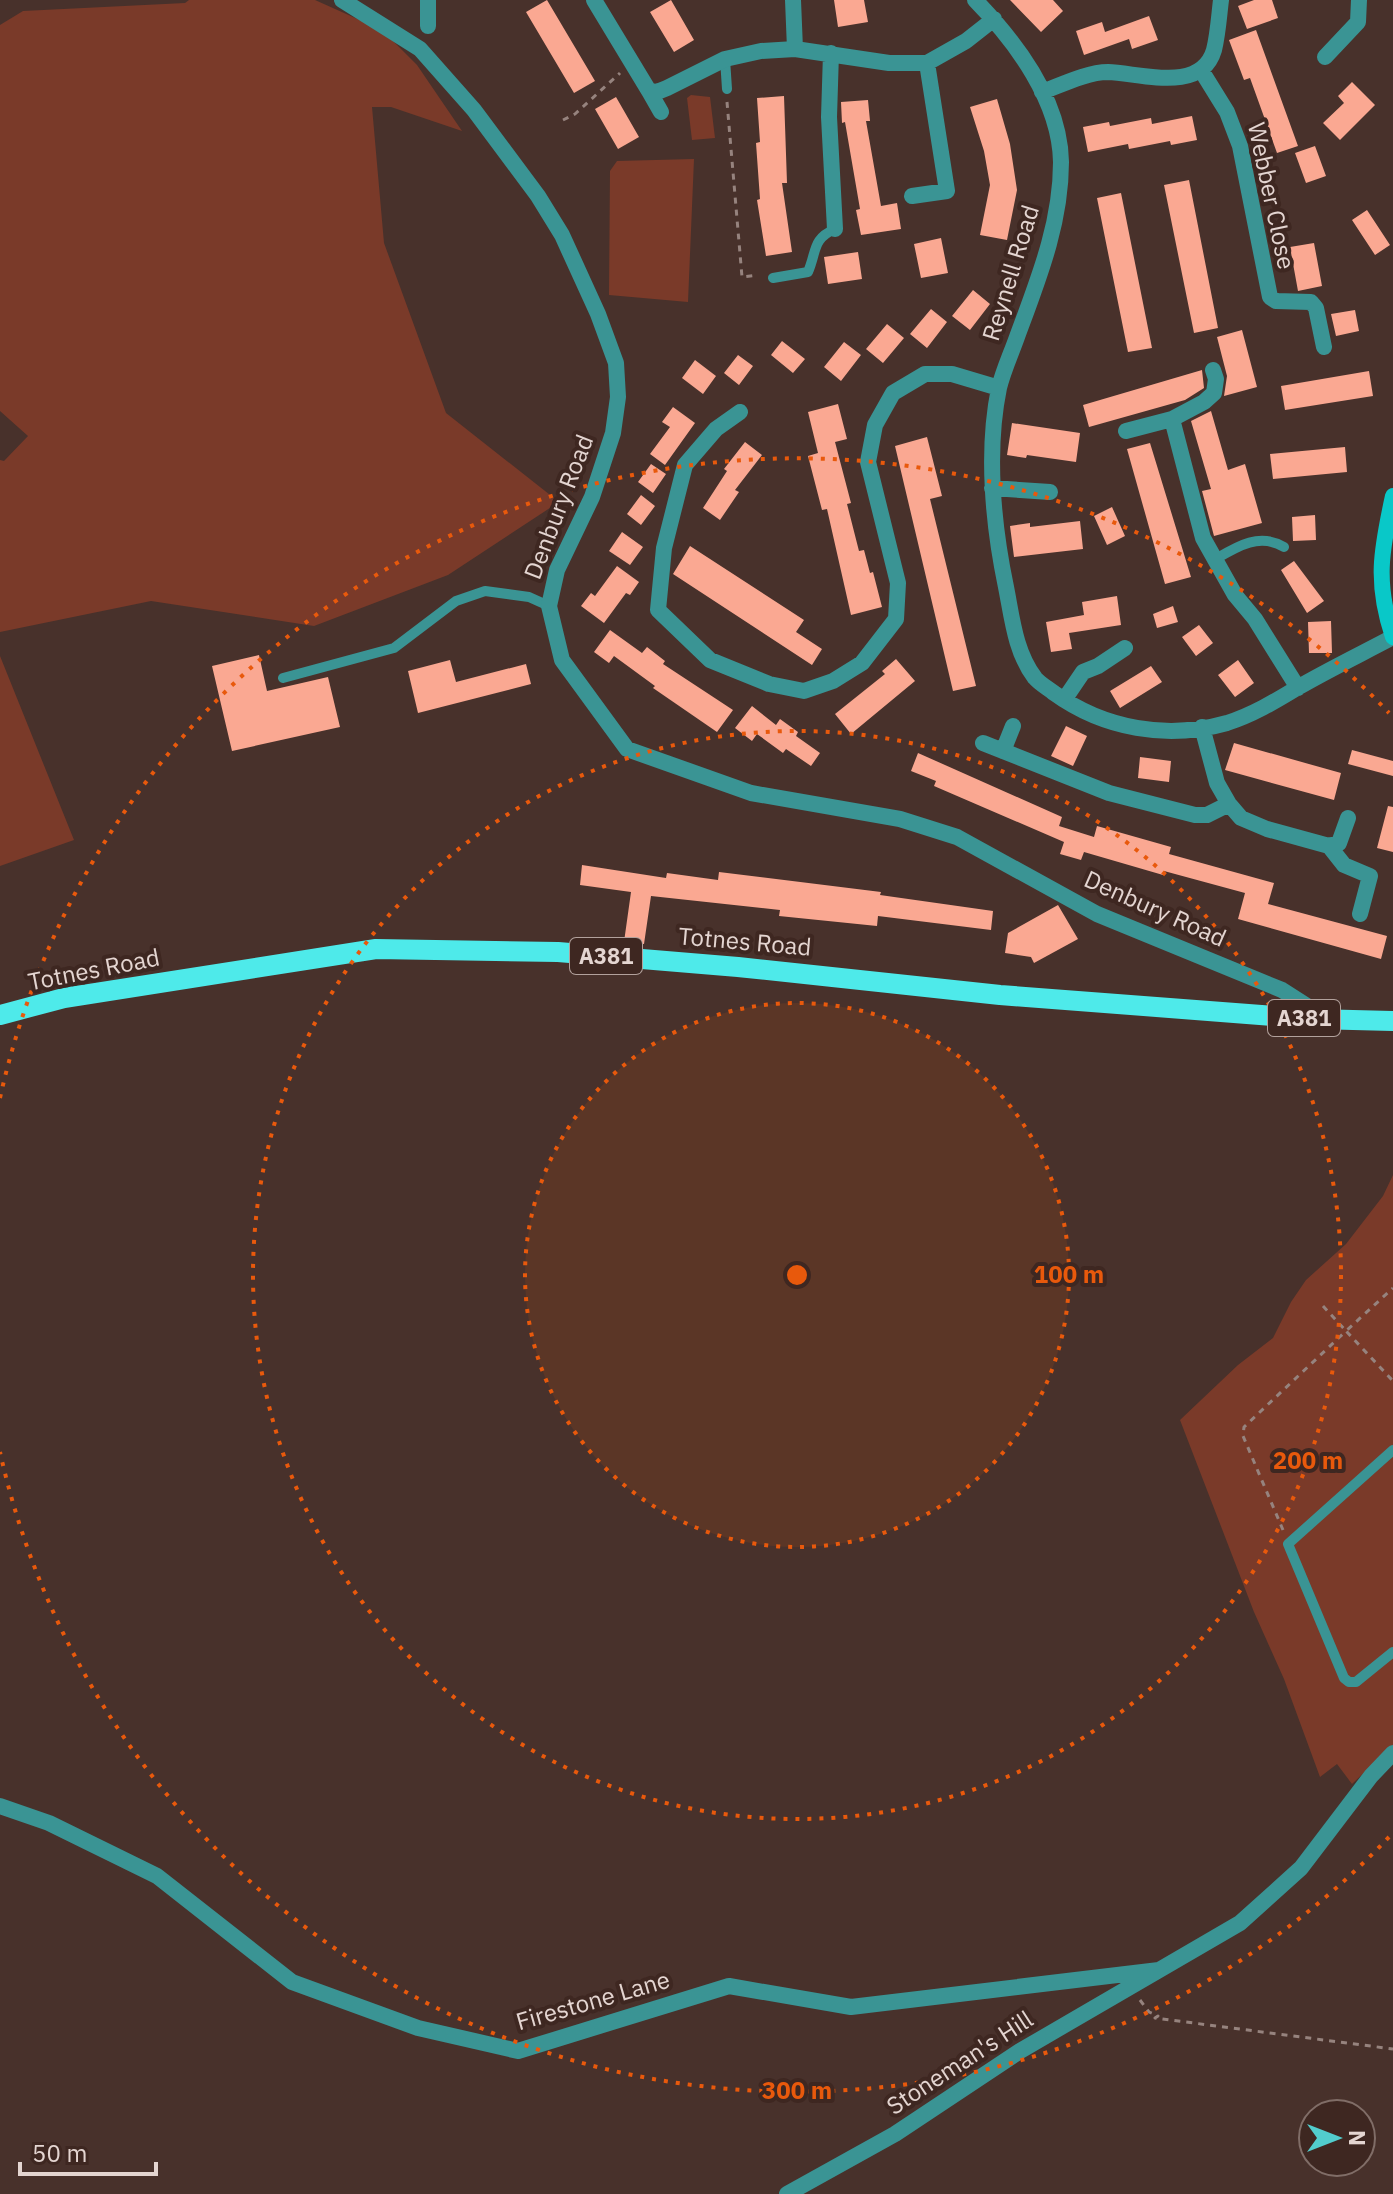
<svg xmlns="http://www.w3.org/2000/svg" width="1393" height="2194" font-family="'IBM Plex Sans',sans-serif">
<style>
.green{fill:#7a3a29}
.building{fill:#faa892}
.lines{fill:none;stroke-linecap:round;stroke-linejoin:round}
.path{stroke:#96837e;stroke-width:3;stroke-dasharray:6 6;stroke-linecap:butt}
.lane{stroke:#3a9494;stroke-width:10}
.street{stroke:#3a9494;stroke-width:16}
.secondary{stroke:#09c8c8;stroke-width:16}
.primary{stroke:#4eeaea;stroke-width:20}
.ring{fill:none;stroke:#e8590c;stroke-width:4;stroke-dasharray:4 8}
.labels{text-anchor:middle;stroke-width:8;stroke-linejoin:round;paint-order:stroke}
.shield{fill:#3e2721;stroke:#b2a19c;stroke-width:2}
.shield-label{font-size:22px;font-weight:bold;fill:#e4d5d1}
.street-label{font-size:24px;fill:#e4d5d1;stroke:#3e2721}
.centre{fill:#e8590c;stroke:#3e2721;stroke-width:4}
.ring-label{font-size:24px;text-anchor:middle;font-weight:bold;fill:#e8590c;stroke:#3e2721;stroke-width:8;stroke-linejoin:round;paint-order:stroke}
</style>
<rect width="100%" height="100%" fill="#48312b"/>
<path class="green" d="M189 0H315L382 30 417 65 462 131 391 107H372L384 243 446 413 559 502 448 575 314 626 151 601 0 632V460L4 461 28 436 0 411V25L23 11 185 3Z
M691 95 710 97 715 138 692 140 687 98Z
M694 159 688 302 609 295 610 171 617 161Z
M0 656 74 840 0 866Z
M1393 1175V1745L1352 1784 1337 1764 1320 1777 1284 1679 1254 1612 1180 1420 1238 1365 1273 1338 1291 1302 1306 1280 1346 1244 1383 1196Z"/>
<path class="building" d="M547 0 595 81 574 93 526 12Z
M671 0 694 40 674 52 650 12Z
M834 0H864L868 22 838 27Z
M1010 0H1053L1063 11 1041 32Z
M1254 0H1272L1278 18 1247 29 1238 6Z
M1149 16 1158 40 1132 49 1129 39 1084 55 1076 31 1102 22 1105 32Z
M1256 30 1298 146 1277 153 1250 78 1244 80 1229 40Z
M1352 82 1375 105 1340 140 1323 123 1344 103 1338 96Z
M784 96 787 183H782L792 252 766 256 757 200 760 199 756 143 760 142 757 98Z
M616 97 639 137 618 149 595 109Z
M997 99 1010 144 1017 190 1007 240 980 235 990 185 984 151 970 107Z
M868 100 870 121H866L881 206 897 203 901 229 861 235 856 210 860 209 845 122 842 123 841 102Z
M1192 116 1197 140 1171 145 1170 141 1129 149 1128 144 1088 152 1083 127 1109 122 1110 126 1151 118 1152 124Z
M1315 146 1326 176 1306 183 1295 153Z
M1189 180 1218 328 1194 333 1164 185Z
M1121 193 1152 348 1128 352 1097 198Z
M1367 210 1390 245 1375 255 1352 220Z
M941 238 948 273 921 278 914 244Z
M1314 243 1322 286 1298 291 1290 247Z
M858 252 862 279 828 284 824 257Z
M973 290 990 304 970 330 952 316Z
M931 309 947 322 927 348 910 334Z
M1355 310 1359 331 1336 336 1331 314Z
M887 324 904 338 883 363 866 349Z
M1242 330 1257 387 1224 396 1227 376 1217 337Z
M782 341 805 359 793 373 771 355Z
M844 342 861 355 841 381 824 367Z
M738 355 753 366 739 385 724 373Z
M695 360 716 376 703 394 682 378Z
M1202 370 1204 388 1185 400 1089 427 1083 405Z
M1369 371 1373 396 1285 410 1281 386Z
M838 404 847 439 835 442 851 503 847 504 859 551 864 550 870 573 873 572 882 607 851 615 827 509 822 510 808 456 818 453 808 412Z
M673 407 695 423 665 465 650 454 670 427 662 422Z
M1211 411 1228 470 1245 464 1262 523 1214 536 1202 491 1211 489 1191 421Z
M1012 423 1080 433 1076 462 1027 455 1026 458 1007 455Z
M927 437 942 496 930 499 976 686 953 691 895 446Z
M745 442 762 455 735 490 739 492 720 520 703 508 727 471 724 469Z
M1150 443 1191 577 1165 584 1127 449Z
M1345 447 1347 472 1273 479 1270 454Z
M651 464 666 474 653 493 638 482Z
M641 495 655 506 641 525 627 514Z
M1112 507 1125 536 1107 545 1094 516Z
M1315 515 1316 540 1293 541 1292 517Z
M1080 521 1083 549 1014 557 1010 526 1030 523V527Z
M622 532 643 547 630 565 609 551Z
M690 546 804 620 796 632 822 649 812 665 673 574Z
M1294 561 1324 601 1307 613 1281 570Z
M617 566 639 582 630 595 626 593 604 623 581 606 591 593 595 596Z
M1117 596 1121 625 1069 633 1072 649 1051 652 1046 622 1084 615 1082 602Z
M1173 606 1178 622 1157 628 1153 614Z
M1331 621 1332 653H1309L1308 622Z
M1199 625 1213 643 1196 656 1182 637Z
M610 630 642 653 647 647 665 661 663 664 733 710 717 732 653 688 655 686 614 656 609 663 594 652Z
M259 655 267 691 328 677 340 727 232 751 212 666Z
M896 659 915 681 851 734 835 714 885 674 882 671Z
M450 660 456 682 526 664 531 684 418 713 408 671Z
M1238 660 1254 683 1235 697 1218 675Z
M1151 666 1162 682 1120 708 1110 691Z
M752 706 776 725 780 719 798 732 796 736 820 753 811 766 786 749 783 753 757 734 752 741 735 728Z
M1066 726 1087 736 1073 766 1051 756Z
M1234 743 1341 773 1334 800 1225 770Z
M1352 750 1393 761V776L1348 764Z
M918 753 1062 817 1059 826 1094 837 1097 826 1171 847 1169 854 1274 883 1268 904 1387 936 1381 959 1238 919 1245 893 1164 871 1163 875 1084 852 1081 860 1060 854 1064 842 934 786 936 781 911 771Z
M1140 757 1171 761 1169 782 1138 778Z
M1388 806 1393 807V852L1377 848Z
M582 865 666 878 667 873 718 880 719 872 881 892 880 895 993 911 991 930 878 916 877 926 779 916 780 910 651 896 644 944 624 942 631 892 580 885Z
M1058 905 1078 939 1034 963 1031 957 1005 953 1008 933Z"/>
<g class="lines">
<path class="path" d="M727 102 742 277 758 275
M563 120 575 114 620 73
M1323 1306 1346 1331 1393 1288
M1283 1530 1243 1436 1244 1427 1346 1331 1393 1381
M1140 2000 1149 2012 1158 2016 1155 2018 1393 2049"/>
<path class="lane" d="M725 59 727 89
M773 278 808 272C817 251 812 239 835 229
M1214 560C1236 547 1259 532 1284 547
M283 678 394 648 456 601 485 591 529 597 549 606
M1393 1450 1288 1544 1344 1678 1349 1682H1356L1393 1652"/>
<path class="street" d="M342 0 420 49 474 110 538 196 562 235 598 314 616 363 618 397 613 433 592 497 557 570 549 606 562 660 627 749 751 793 900 819 957 837 1097 914 1282 990 1307 1006 1313 1019
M428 0V26
M594 0 649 91
M793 0 795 49
M975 0C1016 42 1060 101 1061 162 1061 224 1038 280 1017 337 1011 354 1003 371 999 388 986 451 993 525 1006 587 1012 617 1015 652 1035 678 1040 684 1048 688 1054 693 1104 729 1167 740 1227 723 1252 715 1274 702 1297 688 1328 670 1361 654 1393 637
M831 53 829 117 835 229
M1325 57 1358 22 1359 0
M1201 70 1227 112 1240 146 1270 297 1276 301 1311 302 1316 308 1324 347
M1042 92C1061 85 1087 72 1108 72 1140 73 1201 94 1214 50 1218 34 1219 16 1221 0
M661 112 649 91 657 92 667 88 725 59 761 51 795 49 889 63H927L966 41 994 19
M912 196 947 191 927 63
M740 412 716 429 685 465 664 548 658 610 710 660 769 684 804 691 833 681 862 663 896 619 898 583 868 462 875 425 893 393 925 374H952L999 388
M1172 419 1204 402 1214 393 1216 379 1213 370
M1126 431 1172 419 1203 538 1235 595 1255 619 1298 688
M992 488 1050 492
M1064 700 1083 672 1098 666 1125 648
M983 743 1109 793 1195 815H1207L1229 804 1217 783 1202 727
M1003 751 1013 726
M1229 804 1241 818 1267 829 1329 846 1344 865 1370 876 1360 914
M1329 846 1339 843 1348 818
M0 1806 49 1823 157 1876 292 1982 418 2028 518 2051 729 1986 851 2007 1159 1970
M787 2194 895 2134 1020 2051 1240 1923 1301 1868 1371 1776 1393 1753"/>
<path class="secondary" d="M1393 496C1381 551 1375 583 1393 637"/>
<path class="primary" d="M0 1015 64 998 376 949 558 952 738 967 1000 995 1313 1019 1393 1021"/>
</g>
<circle cx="797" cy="1275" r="272" fill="#e8590c" fill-opacity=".12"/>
<g class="ring">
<circle cx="797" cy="1275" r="272"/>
<circle cx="797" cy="1275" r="544"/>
<path d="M1389 1837A816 816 0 0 1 0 1452M0 1098A816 816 0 0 1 1389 713"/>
</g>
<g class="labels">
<g class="shield">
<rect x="570" y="938" width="72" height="36" rx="6"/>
<rect x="1268" y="1000" width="72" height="36" rx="6"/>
</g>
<g class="shield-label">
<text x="606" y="964">A381</text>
<text x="1304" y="1026">A381</text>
</g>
<g class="street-label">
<text transform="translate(1271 196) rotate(78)" y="8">Webber Close</text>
<text transform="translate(1011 273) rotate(-73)" y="8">Reynell Road</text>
<text transform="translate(559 507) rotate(-69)" y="8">Denbury Road</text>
<text transform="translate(1155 909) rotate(24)" y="8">Denbury Road</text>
<text transform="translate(745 942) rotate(5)" y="8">Totnes Road</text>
<text transform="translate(94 970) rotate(-11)" y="8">Totnes Road</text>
<text transform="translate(593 2001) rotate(-16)" y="8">Firestone Lane</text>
<text transform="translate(960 2063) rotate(-33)" y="8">Stoneman's Hill</text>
</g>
</g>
<circle cx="797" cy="1275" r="12" class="centre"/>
<g class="ring-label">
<text x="1069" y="1283">100 m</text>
<text x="1308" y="1469">200 m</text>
<text x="797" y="2099">300 m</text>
</g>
<g transform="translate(1337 2138) rotate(90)"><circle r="38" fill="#3e2721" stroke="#806d67" stroke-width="2"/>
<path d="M0-6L14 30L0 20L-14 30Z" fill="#52cdcd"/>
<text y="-12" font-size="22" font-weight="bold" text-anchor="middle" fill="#e4d5d1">N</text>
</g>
<path d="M20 2162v12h136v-12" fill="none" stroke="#e4d5d1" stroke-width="4"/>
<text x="32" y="2162" font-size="24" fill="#e4d5d1" stroke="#3e2721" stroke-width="6" paint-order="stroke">50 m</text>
</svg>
